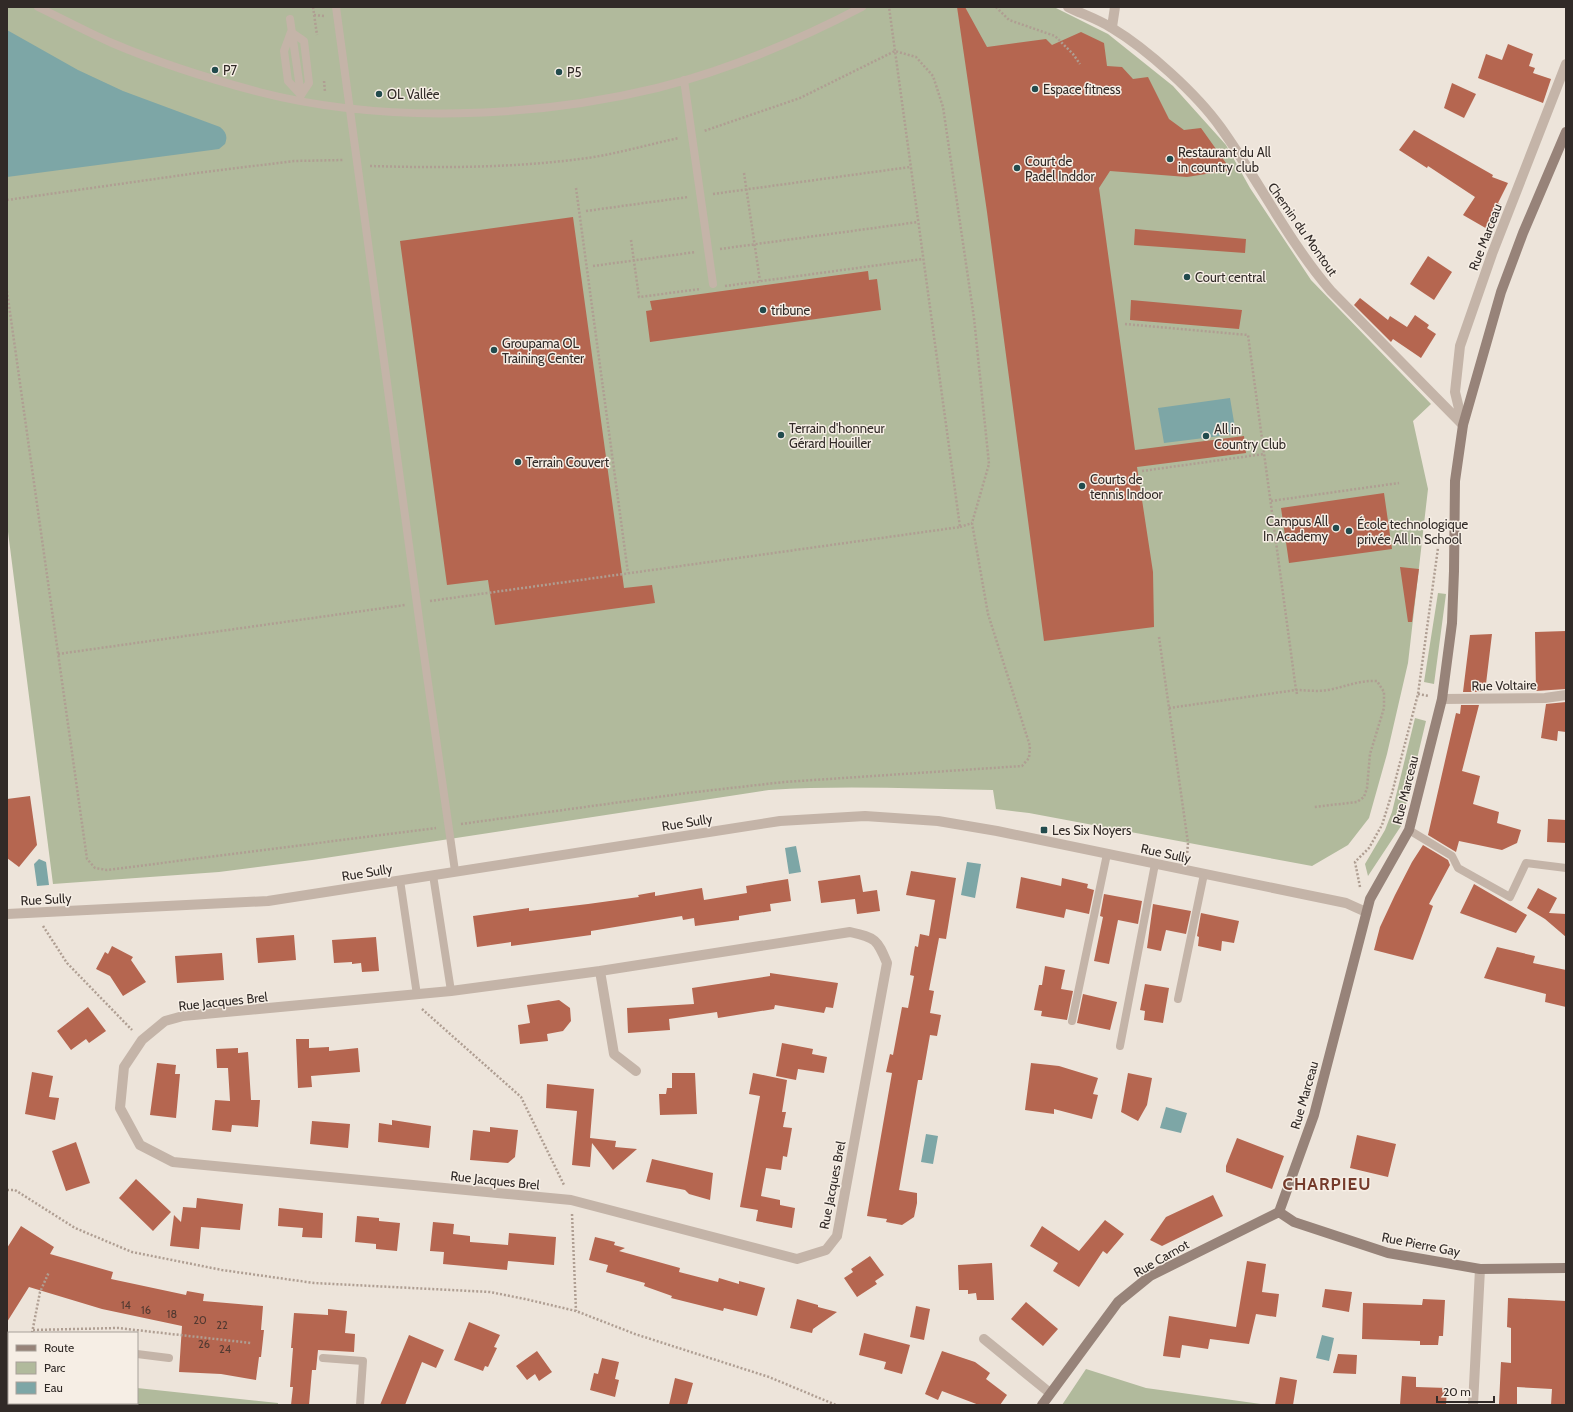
<svg xmlns="http://www.w3.org/2000/svg" width="1573" height="1412" font-family="Cabin,sans-serif">
<style>
.green{fill:#b1ba9c}
.water{fill:#7da6a6}
.building{fill:#b56650}
.lines{fill:none;stroke-linecap:round;stroke-linejoin:round}
.path{stroke:#af9e92;stroke-width:2.5;stroke-dasharray:2 2;stroke-linecap:butt}
.lane{stroke:#c4b4a8;stroke-width:8}
.street{stroke:#c4b4a8;stroke-width:10}
.secondary{stroke:#978379;stroke-width:10}
.poi-dot{fill:#224b4d;stroke:#f6eee5;stroke-width:1.5}
.labels{text-anchor:middle;stroke-width:3;stroke-linejoin:round;paint-order:stroke}
.number-label{font-size:11px;fill:#523931}
.poi-label{font-size:13px;fill:#312a27;stroke:#f6eee5;text-anchor:start}
.street-label{font-size:13px;fill:#312a27;stroke:#f6eee5}
.district-label{font-size:17px;font-weight:bold;letter-spacing:1px;fill:#753b2b;stroke:#f6eee5}
</style>
<rect width="100%" height="100%" fill="#ede4da"/>
<path class="green" d="M7 7H1054L1108 34 1173 86 1226 145 1250 188 1311 280 1431 404 1413 421 1428 489 1408 663 1387 754 1369 818 1348 845 1312 866 1029 813 996 809 993 790C918 789 844 785 769 790L312 860 219 872 53 884 7 524Z
M1438 593 1446 594 1434 684 1424 682Z
M1415 718 1426 721 1401 826 1368 876 1365 864 1385 830 1392 812Z
M1086 1369 1146 1388 1268 1405H1062Z
M137 1388 278 1403V1405H97L96 1403H137Z"/>
<path class="water" d="M7 30 78 70 123 91 220 127C226 132 228 136 225 144L219 149 7 177Z
M1230 398 1236 434 1164 443 1158 408Z
M796 846 801 872 789 874 785 848Z
M39 859 46 862 49 885 37 886 34 864Z
M967 862 981 864 975 898 961 895Z
M1166 1107 1187 1113 1181 1133 1160 1128Z
M926 1134 938 1136 933 1164 921 1162Z
M1322 1335 1334 1338 1329 1361 1316 1358Z"/>
<path class="building" d="M957 7H965L987 47 1046 39 1052 45 1081 32 1104 43 1107 66 1122 67 1133 79 1148 77 1169 119 1184 130 1201 128 1231 170 1187 177 1110 171 1099 188 1135 450 1244 436 1246 453 1137 467 1153 572 1154 627 1044 641 987 212Z
M1508 44 1533 54 1529 66 1535 68 1533 73 1551 79 1543 103 1478 78 1486 54 1502 60Z
M1452 83 1476 94 1464 118 1444 108Z
M1414 130 1493 175 1492 177 1508 183 1498 203 1501 205 1489 230 1463 215 1475 197 1428 166 1427 168 1399 150Z
M573 217 624 588 652 585 655 603 495 625 488 580 447 585 400 241Z
M1135 229 1246 239 1245 253 1134 245Z
M1428 256 1452 272 1434 300 1410 284Z
M868 271 869 280 877 279 881 310 650 342 646 311 652 310 650 301Z
M1360 298 1388 320 1390 316 1407 327 1415 315 1429 325 1427 328 1436 334 1421 358 1393 339 1391 342 1354 305Z
M1131 300 1242 310 1239 329 1130 320Z
M1384 493 1392 549 1289 563 1281 508Z
M1400 567 1419 569 1412 622H1408Z
M1566 631V689L1536 691 1535 632Z
M1492 634 1485 692H1463L1470 635Z
M1566 702V732L1558 731 1557 741 1541 738 1546 704Z
M1461 705H1479L1462 771 1480 776 1473 804 1499 812 1497 823 1521 830 1517 843 1502 850 1459 841 1456 852 1428 835 1456 713 1460 714Z
M30 796 37 845 19 867 7 858V799Z
M1548 819 1566 820V843L1547 842Z
M1423 845 1448 860 1450 865 1429 904 1433 906 1413 960 1374 950 1380 927 1395 895 1412 862Z
M911 871 956 878 946 939 939 938 929 990 934 991 930 1013 941 1015 937 1036 930 1035 922 1080H918L899 1190 917 1193V1203L914 1217 902 1225 886 1222 887 1219 867 1216 892 1073 886 1072 890 1054 893 1055 902 1007 908 1008 914 976 910 975 915 946 918 947 920 934 929 936 935 900 906 895Z
M860 875 863 892 877 890 880 911 857 914 855 899 821 903 818 881Z
M1021 877 1061 886 1062 878 1088 884 1087 888 1094 890 1089 914 1066 909 1064 918 1016 908Z
M788 879 791 901 770 904 771 911 739 916V920L695 926 694 918 683 920 682 916 591 931V935L511 946V942L477 947 473 916 529 908V911L588 904 639 897 638 895 655 892V896L702 888 704 900 747 893 746 886Z
M1474 884 1527 915 1516 933 1460 913Z
M1538 888 1557 898 1549 913 1566 914V937L1545 919 1527 908Z
M1104 894 1142 901 1138 924 1118 920 1109 964 1094 961 1103 917 1100 916Z
M1153 904 1191 911 1186 934 1166 930 1161 951 1147 948Z
M1201 913 1239 921 1234 943 1222 941 1221 951 1198 946 1199 937 1197 936Z
M294 935 296 960 258 963 256 938Z
M376 937 379 971 362 972 361 963 352 964V962L334 963 332 940Z
M112 946 133 957 131 960 146 982 123 996 110 976 96 969 105 952 108 954Z
M1497 947 1535 956 1533 963 1566 970V1007L1545 1002 1546 994 1484 978Z
M222 953 224 980 177 983 175 956Z
M1045 966 1065 970 1061 989 1073 991 1067 1020 1041 1016 1042 1011 1034 1010 1039 985H1042Z
M770 973 838 983 833 1008 826 1007 824 1013 775 1005 774 1009 718 1018 717 1012 669 1019 670 1030 628 1033 627 1008 694 1004 692 988 770 976Z
M1145 984 1169 988 1163 1023 1144 1020 1145 1011 1140 1010Z
M1083 994 1117 1002 1110 1030 1077 1023Z
M559 1000 570 1008 571 1021 563 1031 547 1034 548 1041 520 1044 518 1025 530 1023 527 1005Z
M88 1007 106 1031 89 1043 86 1039 71 1050 57 1031Z
M296 1039H309V1048L329 1047V1051L358 1048 360 1072 311 1076 312 1087 298 1088Z
M782 1043 813 1049 812 1054 827 1057 824 1073 798 1069 796 1080 776 1076Z
M238 1048V1053L248 1052 251 1100H260L258 1127 232 1125 231 1132 212 1130 215 1100 230 1101 228 1068H217L216 1049Z
M157 1063 176 1065 175 1074H180L176 1118 150 1115Z
M1031 1063 1059 1066 1098 1078 1093 1094 1098 1095 1092 1119 1054 1109V1114L1025 1110Z
M32 1072 53 1076 49 1097 59 1098 55 1120 25 1114Z
M672 1073H695L697 1114 660 1115 659 1094H666L667 1088H672Z
M753 1073 787 1080 782 1112H786L783 1127 792 1128 787 1157 783 1156 781 1170 766 1168 761 1196 780 1200V1205L795 1208 792 1228 756 1221 758 1210 740 1207 760 1096 749 1094Z
M1128 1073 1152 1078 1147 1105 1138 1121 1121 1112Z
M547 1084 594 1089 590 1138 616 1141 615 1147 637 1149 613 1170 592 1143 590 1167 572 1165 577 1111 546 1108Z
M392 1120 431 1126 429 1148 378 1142 379 1123 392 1125Z
M312 1121 350 1124 348 1148 310 1144Z
M490 1127 518 1130 515 1157 508 1163 470 1160 473 1130 490 1132Z
M1357 1135 1396 1144 1388 1177 1350 1168Z
M1237 1138 1284 1156 1272 1189 1226 1172V1166Z
M76 1142 90 1183 66 1191 52 1151Z
M652 1159 713 1173 710 1200 689 1194 685 1190 646 1182Z
M136 1179 171 1212 153 1231 119 1198Z
M1213 1195 1223 1216 1162 1246 1150 1240 1166 1217Z
M197 1198 243 1204 240 1230 201 1227 199 1249 170 1246 174 1215 181 1222 183 1207 196 1208Z
M279 1208 323 1213 322 1238 302 1237 303 1228 278 1226Z
M357 1216 379 1218V1221L400 1223 397 1251 376 1249V1244L355 1242Z
M1105 1220 1124 1234 1107 1254 1103 1251 1079 1287 1053 1271 1058 1263 1030 1246 1042 1226 1079 1251Z
M433 1222 454 1224 453 1234 470 1236V1242L508 1245 509 1233 556 1237 554 1265 508 1261 507 1270 443 1264 444 1252 430 1251Z
M21 1226 54 1247 50 1254 113 1272 111 1279 186 1295 187 1291 204 1294 203 1301 263 1306 261 1330H264L261 1357H259L256 1380 221 1374 179 1372 182 1326 102 1309 29 1287 7 1322V1248Z
M595 1237 615 1242 614 1245 625 1248 619 1251 680 1268 679 1272 718 1282 719 1278 739 1284V1281L765 1288 757 1316 724 1308 723 1311 671 1298 672 1296 644 1286 645 1283 606 1272 608 1265 589 1260Z
M870 1256 884 1275 875 1281 877 1284 857 1297 844 1278 853 1272 851 1269Z
M1247 1261 1266 1264 1262 1292 1279 1294 1276 1317 1256 1314 1249 1344 1210 1339 1208 1349 1182 1345 1180 1358 1163 1356 1169 1316 1236 1327Z
M992 1263 994 1300H977L976 1293 968 1294V1290H959L958 1265Z
M1325 1289 1352 1292 1349 1312 1322 1307Z
M1508 1298 1566 1301V1405H1551L1552 1389 1517 1387V1404H1499L1501 1362 1511 1363V1328L1507 1327Z
M797 1299 818 1305V1307L837 1312 813 1329 812 1333 790 1328Z
M1423 1299 1445 1300 1443 1336H1439L1438 1345H1420V1341L1362 1339 1363 1303 1422 1305Z
M1026 1302 1058 1329 1043 1346 1011 1319Z
M916 1306 930 1309 924 1340 910 1337Z
M328 1309 347 1311 345 1333 355 1334 354 1352 318 1350 316 1370H312L309 1405H291L293 1387H290L293 1348H291L294 1313 328 1315Z
M469 1322 500 1335 494 1347 497 1348 488 1367 485 1366 483 1371 454 1360Z
M864 1333 910 1345 902 1374 884 1369 886 1362 859 1355Z
M409 1335 444 1350 436 1368 422 1362 405 1405H380Z
M537 1351 552 1372 539 1381 535 1374 527 1380 516 1366Z
M942 1351 975 1362 990 1373 986 1379 1007 1395 1000 1405H979L942 1391 938 1400 925 1394Z
M1338 1354 1357 1355 1356 1374 1333 1373Z
M602 1358 619 1362 615 1379 619 1380 615 1397 590 1390 594 1373 598 1374Z
M1402 1376 1416 1377V1387L1447 1388 1446 1405H1400Z
M1280 1377 1297 1380 1293 1405H1275Z
M675 1378 693 1383 687 1405H669Z"/>
<g class="lines">
<path class="path" d="M313 7 317 35
M996 7 1009 20 1055 36 1073 54 1080 64
M314 15 324 16
M324 81 325 92
M370 166C440 168 510 168 580 159 613 155 646 145 679 138
M744 173 760 281
M576 188 628 573
M713 194 910 167
M7 200 197 173 294 161 344 160
M586 211 688 197
M631 240 639 297 701 289
M720 249 918 222
M593 266 696 252
M725 286 923 259
M7 291 87 859 95 868 107 870 436 828
M1125 324 1248 335 1296 690 1169 708
M1142 471 1264 454
M1271 501 1399 483
M960 527 972 523
M430 601 960 527 889 7
M1159 637 1188 843 1187 856
M58 654 405 605
M1297 694 1296 690C1306 690 1318 692 1328 690 1345 687 1359 680 1377 681L1384 692V708L1370 754 1367 788 1364 797 1357 802 1314 807
M1418 694 1429 696
M461 824 687 793 784 782 1022 766 1029 758 1030 746 988 614 972 523 989 464 974 318 943 107 933 76 916 57 895 51 800 98 704 131
M1360 887 1355 862 1369 848 1382 825 1392 793 1418 694 1438 548
M43 926 67 963 132 1030
M422 1009 521 1097 564 1185
M7 1190H15L75 1228 132 1252 222 1270 314 1283 490 1292 525 1299 576 1311 635 1334 769 1377 836 1405
M572 1214 576 1311
M33 1330 118 1328 251 1343
M32 1333 40 1292 49 1272"/>
<path class="lane" d="M38 7C63 19 87 32 112 43 159 63 210 79 259 92 383 124 534 118 657 88 728 70 797 41 862 7
M336 7 422 641 455 871
M290 19 301 95
M291 32 304 41 309 83 301 95 288 81 284 51Z
M684 80 713 284
M1409 830 1452 856 1458 868 1510 897 1526 863 1566 868
M433 875 451 991
M400 880 417 995
M1178 999 1204 874
M1072 1021 1107 854
M1120 1046 1155 864
M137 1354 169 1358
M7 1357H9
M323 1358 363 1361 360 1405"/>
<path class="street" d="M1068 7C1082 14 1098 19 1112 28 1147 49 1197 94 1221 128 1259 181 1288 241 1331 291L1463 425
M1112 27 1115 7
M1463 425 1455 392 1460 346 1492 254 1566 64
M1442 699 1545 698 1566 695
M7 914 268 901 780 821 865 816 938 821 997 831 1346 903 1366 912
M850 932C876 938 877 939 887 963L837 1236 826 1250 797 1259 571 1200 173 1162 140 1145 120 1108 124 1067 142 1040 165 1021 183 1016 451 991 600 971Z
M600 971 614 1054 636 1071
M984 1339 1050 1393
M1473 1405 1480 1269"/>
<path class="secondary" d="M1279 1212 1314 1115 1370 899 1409 830 1442 699 1452 623 1454 571 1455 481 1463 425 1501 292 1523 233 1566 132
M1279 1212 1294 1222 1388 1253 1480 1269 1566 1268
M1042 1405 1118 1302 1150 1276 1279 1212"/>
</g>
<g class="poi-dot">
<circle cx="215" cy="70" r="4"/>
<circle cx="559" cy="72" r="4"/>
<circle cx="1035" cy="89" r="4"/>
<circle cx="379" cy="94" r="4"/>
<circle cx="1170" cy="159" r="4"/>
<circle cx="1017" cy="168" r="4"/>
<circle cx="1187" cy="277" r="4"/>
<circle cx="763" cy="310" r="4"/>
<circle cx="494" cy="350" r="4"/>
<circle cx="781" cy="435" r="4"/>
<circle cx="1206" cy="436" r="4"/>
<circle cx="518" cy="462" r="4"/>
<circle cx="1082" cy="486" r="4"/>
<circle cx="1336" cy="528" r="4"/>
<circle cx="1349" cy="531" r="4"/>
<rect x="1040" y="826" width="8" height="8" rx="2"/>
</g>
<g class="labels">
<g class="number-label">
<text x="126" y="1309">14</text>
<text x="146" y="1314">16</text>
<text x="172" y="1318">18</text>
<text x="200" y="1324">20</text>
<text x="222" y="1329">22</text>
<text x="204" y="1348">26</text>
<text x="225" y="1353">24</text>
</g>
<g class="poi-label">
<text x="223" y="75">P7</text>
<text x="567" y="77">P5</text>
<text x="1043" y="94">Espace fitness</text>
<text x="387" y="99">OL Vallée</text>
<text x="1178" y="157">Restaurant du All<tspan x="1178" dy="15">in country club</tspan></text>
<text x="1025" y="166">Court de<tspan x="1025" dy="15">Padel Inddor</tspan></text>
<text x="1195" y="282">Court central</text>
<text x="771" y="315">tribune</text>
<text x="502" y="348">Groupama OL<tspan x="502" dy="15">Training Center</tspan></text>
<text x="789" y="433">Terrain d'honneur<tspan x="789" dy="15">Gérard Houiller</tspan></text>
<text x="1214" y="434">All in<tspan x="1214" dy="15">Country Club</tspan></text>
<text x="526" y="467">Terrain Couvert</text>
<text x="1090" y="484">Courts de<tspan x="1090" dy="15">tennis Indoor</tspan></text>
<text x="1328" y="526" text-anchor="end">Campus All<tspan x="1328" dy="15">In Academy</tspan></text>
<text x="1357" y="529">École technologique<tspan x="1357" dy="15">privée All In School</tspan></text>
<text x="1052" y="835">Les Six Noyers</text>
</g>
<g class="street-label">
<text transform="translate(1303 229) rotate(55)" y="5">Chemin du Montout</text>
<text transform="translate(1485 237) rotate(-69)" y="5">Rue Marceau</text>
<text transform="translate(1504 685) rotate(-1)" y="5">Rue Voltaire</text>
<text transform="translate(1405 790) rotate(-76)" y="5">Rue Marceau</text>
<text transform="translate(687 822) rotate(-9)" y="5">Rue Sully</text>
<text transform="translate(1166 853) rotate(12)" y="5">Rue Sully</text>
<text transform="translate(367 872) rotate(-9)" y="5">Rue Sully</text>
<text transform="translate(46 899) rotate(-3)" y="5">Rue Sully</text>
<text transform="translate(223 1001) rotate(-6)" y="5">Rue Jacques Brel</text>
<text transform="translate(1304 1095) rotate(-74)" y="5">Rue Marceau</text>
<text transform="translate(495 1180) rotate(6)" y="5">Rue Jacques Brel</text>
<text transform="translate(832 1185) rotate(-79)" y="5">Rue Jacques Brel</text>
<text transform="translate(1421 1244) rotate(11)" y="5">Rue Pierre Gay</text>
<text transform="translate(1161 1258) rotate(-30)" y="5">Rue Carnot</text>
</g>
<g class="district-label">
<text x="1327" y="1190">CHARPIEU</text>
</g>
</g>
<rect width="1573" height="1412" fill="none" stroke="#312a27" stroke-width="16"/>
<rect x="8" y="1332" width="130" height="72" fill="#f6eee5" stroke="#a7a099"/>
<rect x="16" y="1345" width="20" height="6" fill="#978379" stroke="#a7a099"/>
<text x="44" y="1352" font-size="12" fill="#312a27">Route</text>
<rect x="16" y="1362" width="20" height="12" fill="#b1ba9c" stroke="#a7a099"/>
<text x="44" y="1372" font-size="12" fill="#312a27">Parc</text>
<rect x="16" y="1382" width="20" height="12" fill="#7da6a6" stroke="#a7a099"/>
<text x="44" y="1392" font-size="12" fill="#312a27">Eau</text>
<path d="M1437 1396v6h57v-6" fill="none" stroke="#312a27" stroke-width="2"/>
<text x="1443" y="1396" font-size="12" fill="#312a27" stroke="#f6eee5" stroke-width="3" paint-order="stroke">20 m</text>
</svg>
